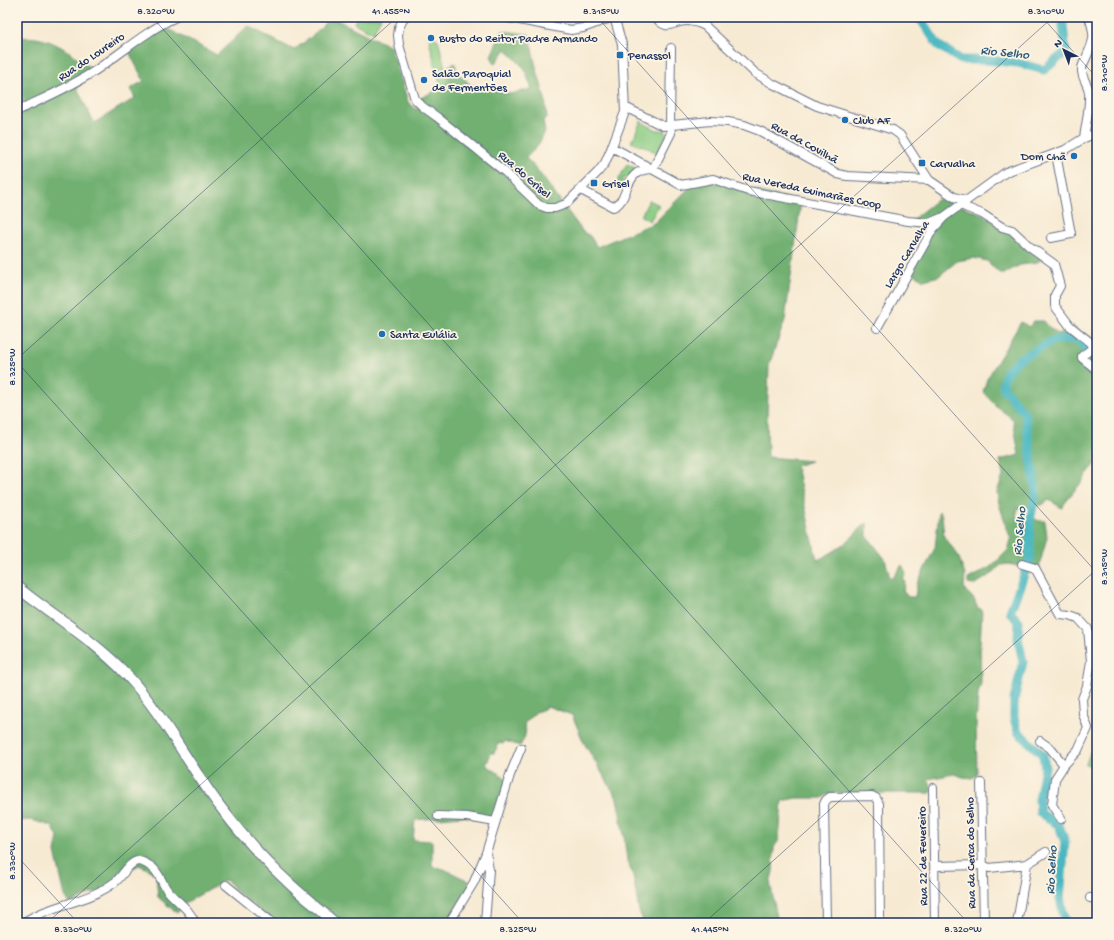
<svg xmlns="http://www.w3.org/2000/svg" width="1114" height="940" font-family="'Gochi Hand',sans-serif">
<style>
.green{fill:#8dcd85;stroke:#547e72}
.forest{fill:#72b072;stroke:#467068}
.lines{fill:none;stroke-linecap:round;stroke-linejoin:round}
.river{stroke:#49b7c1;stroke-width:9}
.minor-casing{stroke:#687087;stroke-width:10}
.major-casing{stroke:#687087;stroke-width:12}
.minor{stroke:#fff;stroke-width:8}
.major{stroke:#fff;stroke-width:10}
.ticks{fill:none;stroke:#1b2f5e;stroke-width:1;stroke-opacity:0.45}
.poi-dot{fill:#1f6fb2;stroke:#fcf5e5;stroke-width:1.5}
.labels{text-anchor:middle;stroke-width:3.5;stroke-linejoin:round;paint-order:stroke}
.poi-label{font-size:12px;fill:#1b2f5e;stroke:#fcf5e5;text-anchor:start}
.street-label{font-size:12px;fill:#1b2f5e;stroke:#fcf5e5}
.water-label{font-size:13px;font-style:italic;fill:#29587c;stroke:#fcf5e5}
.neatline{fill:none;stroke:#1b2f5e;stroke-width:1.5}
.ticks-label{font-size:10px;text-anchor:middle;fill:#1b2f5e}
</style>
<rect width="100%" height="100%" fill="#fcf5e5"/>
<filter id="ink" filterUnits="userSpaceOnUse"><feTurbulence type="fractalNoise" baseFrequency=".025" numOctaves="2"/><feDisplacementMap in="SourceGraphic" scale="8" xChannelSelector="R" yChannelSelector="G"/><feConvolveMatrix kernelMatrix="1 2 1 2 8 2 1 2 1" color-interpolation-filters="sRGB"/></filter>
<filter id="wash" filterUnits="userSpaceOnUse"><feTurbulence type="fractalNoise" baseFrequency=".012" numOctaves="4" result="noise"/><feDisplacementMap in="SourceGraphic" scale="16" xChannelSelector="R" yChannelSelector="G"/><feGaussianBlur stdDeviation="0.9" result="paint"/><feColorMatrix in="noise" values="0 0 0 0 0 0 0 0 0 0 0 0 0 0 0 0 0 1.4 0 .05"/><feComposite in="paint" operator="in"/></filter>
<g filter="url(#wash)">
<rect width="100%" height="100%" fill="#f7ead3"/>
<path class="green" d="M357 17H381L373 33 354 23Z
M435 38 438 40 449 83 441 87 433 60H434L429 40Z
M641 121 643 123 657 130H660L666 131V136L657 153 642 145 641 146 631 142 636 133V132Z
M627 164 637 169 629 178 627 177 626 179 623 178 622 181 626 182 623 189 616 185Z
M649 200 659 205 650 221 641 216Z
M1091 750 1097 752V768L1086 764Z"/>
<path class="forest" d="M331 17 391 47 408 102 417 110 421 98 451 83 446 67 455 63 457 72 471 85 510 94 532 89 524 68 506 49 495 64 491 56 502 31 529 34 535 63 545 99 547 118 543 120 545 132 537 147 526 158 535 167 583 232 590 236 597 247 654 223 691 186 711 180 801 202 785 320 769 365 767 420 768 457 811 461 796 466 817 560C829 555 841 547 851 538 857 532 861 527 867 523V536L885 559 890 578H893L902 565 906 573 903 579 905 583 903 591 908 597H915L917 584 935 548 939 511 942 515 944 537 958 555 965 575 964 586 965 590 974 599 977 607 982 610 980 645 981 683 978 694 976 725 977 775 972 778 963 777 954 774 928 779 931 786V793H830L822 798H796L782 801 779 840 774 847 773 872 770 882 778 923H644L639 911 633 875 627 861 624 836 617 798 584 743 572 715 547 706 544 709 536 712 524 724C528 732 524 739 520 746L505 741 503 744 499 743 494 753H491L486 765 507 779 493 821 462 816 415 820 413 840 432 841V867L444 869 469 881 468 882 471 884 451 916 446 914 443 919H434L432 923H275L236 891 226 880 185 903 178 912 173 910 158 897 156 875 146 868 139 865 127 871 111 890 92 893 70 904 65 896 55 852 58 837 52 826 31 820 17 821V38C48 34 68 50 90 68L92 71 77 88 94 123 135 98 130 89 144 81 128 50 164 27 217 55 248 26 294 50 311 37Z
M938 199 959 205 982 214 1044 258 1036 263 1020 265 1003 274 998 272 987 261 974 258 957 261 939 276 924 280 908 270 928 234 908 223Z
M1034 321H1044L1049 327 1058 334 1072 330 1088 343 1089 347 1081 353 1097 371V460L1082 482 1068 498 1062 508 1049 500 1042 505H1031L1028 507 1018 508 1016 517 1025 522 1033 518 1039 521H1045L1047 537 1039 567 1023 563 1018 566 1008 564 1001 565 992 574 974 585 968 584V579L989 568 997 561 1008 550 1011 540 999 504 997 492 1003 476 1000 460 1019 455 1013 419 997 407 983 392 987 379 1021 322 1029 327Z"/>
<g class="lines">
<path class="river" d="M919 17 938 45 961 60H986L1018 63 1044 70 1066 52 1062 17
M1066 923 1064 918 1060 898 1065 842 1059 825 1040 813 1039 799 1045 768 1043 755 1018 732 1014 718V700L1023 662 1018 638 1019 622 1010 612 1030 559V520L1036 492 1025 414 1004 389 1003 382 1007 371 1019 359 1054 340 1078 339 1093 359 1097 362"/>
</g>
</g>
<g filter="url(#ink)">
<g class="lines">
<defs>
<path id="minor" d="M404 17 399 28 398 35 399 45 415 99 423 107 437 117 505 172 539 205 547 208H555L566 204 598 172 605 163 611 149 625 112 622 44 614 17
M503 17 571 30 583 28 610 18 614 19 615 21
M655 17C669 33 671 21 687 21 693 21 699 23 705 26L755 73 773 84 817 106 893 130 900 135 929 180 954 197 966 200
M625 107 663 126 710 121 728 122 744 125 760 131 838 174 847 176 929 180
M17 111C44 98 71 87 96 70 123 52 146 31 176 17
M1084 138 1097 133
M612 147 681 185 713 179 748 191 908 221 929 223 941 218
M581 190 613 207C627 202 625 181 637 173 642 170 648 169 653 169L671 133 670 126 671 48
M966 200 965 207 982 214 1002 227 1012 230 1029 246 1054 264 1060 286 1055 295V306L1070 326 1090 342 1092 346 1090 350 1082 356V358L1097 370
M1051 238 1071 234 1056 154
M877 328 933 229 944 217 1006 172 1065 150 1084 138C1086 123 1090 108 1089 93 1089 85 1081 78 1082 69 1082 65 1085 61 1086 58 1094 40 1096 37 1089 17
M1022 564 1035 568 1060 614 1070 615 1078 618 1088 629 1091 661 1087 686 1082 699 1083 714 1088 728 1078 750 1064 765 1055 779 1052 805 1061 819
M1040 741 1050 748 1064 765
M981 783 984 923
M933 788 935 923
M438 816 467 817 495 822
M935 866 983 865 989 868 1027 864 1046 852
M226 885 273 923
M1090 898 1097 899
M23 923C50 904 88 903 115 882 122 877 130 860 139 861 144 862 149 865 153 868 160 874 162 884 168 891 177 902 190 909 195 923
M449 923 474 882 486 853 510 775 521 748
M485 923 489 870 486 853
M826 923 824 804 826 800 830 797 872 796 876 798 879 804 880 923
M1017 923 1027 864"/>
<path id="major" d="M17 587C53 616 94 640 126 674 164 715 188 765 222 809 243 837 266 862 291 885 305 898 321 910 335 923"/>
</defs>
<use href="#minor" class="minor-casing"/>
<use href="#major" class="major-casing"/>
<use href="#minor" class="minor"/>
<use href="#major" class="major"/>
</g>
</g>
<path class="ticks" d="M152 17 968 923M597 17 1097 573M1042 17 1097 78M17 359 397 17M17 362 523 923M17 856 78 923M47 923 1053 17M704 923 1097 569"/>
<g class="poi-dot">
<circle cx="431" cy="38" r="4"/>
<rect x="616" y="51" width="8" height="8" rx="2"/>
<circle cx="424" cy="80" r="4"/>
<circle cx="845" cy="120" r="4"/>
<circle cx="1074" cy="156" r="4"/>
<rect x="918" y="159" width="8" height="8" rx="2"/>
<rect x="590" y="179" width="8" height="8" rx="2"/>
<circle cx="382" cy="334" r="4"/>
</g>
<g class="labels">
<g class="poi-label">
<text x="439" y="42">Busto do Reitor Padre Armando</text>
<text x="628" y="59">Penassol</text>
<text x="432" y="77">Salão Paroquial<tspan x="432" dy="14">de Fermentões</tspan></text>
<text x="853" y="124">Club AF</text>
<text x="1066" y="160" text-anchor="end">Dom Chã</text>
<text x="930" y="167">Carvalha</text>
<text x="602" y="187">Grisel</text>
<text x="390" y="338">Santa Eulália</text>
</g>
<g class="street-label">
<text transform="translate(91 56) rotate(-34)" y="4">Rua do Loureiro</text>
<text transform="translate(805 142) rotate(29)" y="4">Rua da Covilhã</text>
<text transform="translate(525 174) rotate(41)" y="4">Rua do Grisel</text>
<text transform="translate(812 190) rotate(12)" y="4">Rua Vereda Guimarães Coop</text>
<text transform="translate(906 254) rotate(-59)" y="4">Largo Carvalha</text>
<text transform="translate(970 853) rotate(-91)" y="4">Rua da Cerca do Selho</text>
<text transform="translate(922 856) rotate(-91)" y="4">Rua 22 de Fevereiro</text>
</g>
<g class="water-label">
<text transform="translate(1005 51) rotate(6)" y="5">Rio Selho</text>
<text transform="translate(1018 531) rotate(-85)" y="5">Rio Selho</text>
<text transform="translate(1050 870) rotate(-87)" y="5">Rio Selho</text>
</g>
</g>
<rect width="1114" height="940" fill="none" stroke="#fcf5e5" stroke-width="44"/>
<g transform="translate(1064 50) rotate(318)" stroke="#fcf5e5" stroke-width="3" paint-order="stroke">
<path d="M0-3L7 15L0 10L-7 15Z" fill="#1b2f5e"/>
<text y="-6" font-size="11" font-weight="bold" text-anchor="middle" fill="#1b2f5e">N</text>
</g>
<rect x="22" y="22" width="1070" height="896" class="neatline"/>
<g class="ticks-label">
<text x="156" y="14">8.320°W</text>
<text x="391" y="14">41.455°N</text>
<text x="601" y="14">8.315°W</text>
<text x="1046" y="14">8.310°W</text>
<text transform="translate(1103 73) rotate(-90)" y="4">8.310°W</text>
<text transform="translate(11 367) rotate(-90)" y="4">8.325°W</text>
<text transform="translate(1103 567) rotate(-90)" y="4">8.315°W</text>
<text transform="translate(11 861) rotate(-90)" y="4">8.330°W</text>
<text x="73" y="932">8.330°W</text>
<text x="518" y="932">8.325°W</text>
<text x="710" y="932">41.445°N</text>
<text x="963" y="932">8.320°W</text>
</g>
</svg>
